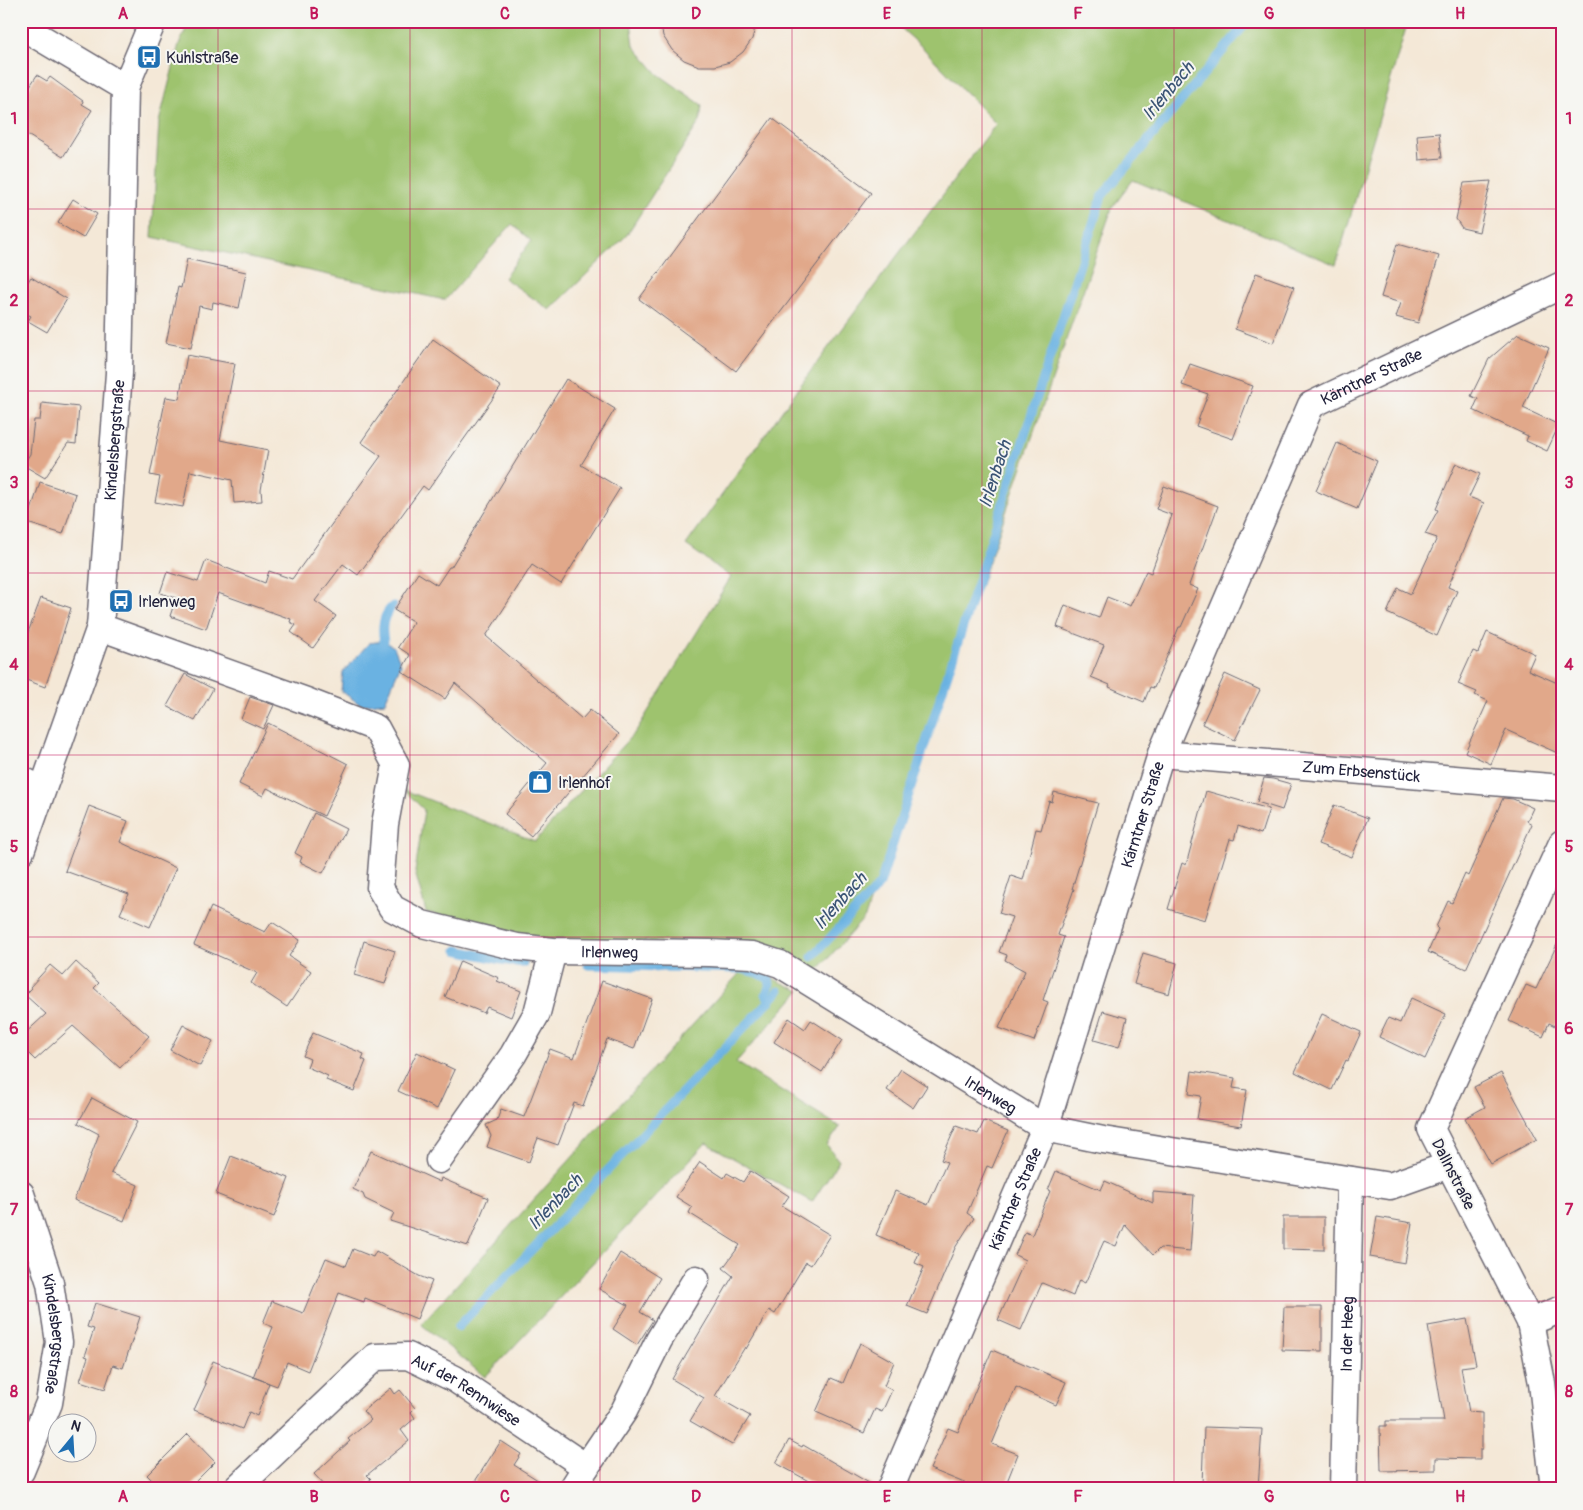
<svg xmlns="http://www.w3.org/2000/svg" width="1583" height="1510" font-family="Pangolin,sans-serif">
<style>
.green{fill:#9ec36e;stroke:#607254}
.water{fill:#6ab2e2;stroke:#466a8e}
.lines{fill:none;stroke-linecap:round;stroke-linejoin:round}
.stream{stroke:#6ab2e2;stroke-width:9}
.building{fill:#e1a88a}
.minor-casing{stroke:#6c6772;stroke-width:29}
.minor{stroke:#fff;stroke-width:26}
.grid{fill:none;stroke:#c2185b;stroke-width:1;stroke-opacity:0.55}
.labels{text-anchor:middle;stroke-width:4;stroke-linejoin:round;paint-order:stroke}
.poi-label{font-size:16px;fill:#22223b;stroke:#f6f6f2;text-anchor:start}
.street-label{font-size:16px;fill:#22223b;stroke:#f6f6f2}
.water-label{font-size:18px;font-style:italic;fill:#3b5475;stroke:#f6f6f2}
.neatline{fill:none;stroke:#c2185b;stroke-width:2}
.grid-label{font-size:16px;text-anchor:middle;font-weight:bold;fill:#c2185b}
</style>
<rect width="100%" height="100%" fill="#f6f6f2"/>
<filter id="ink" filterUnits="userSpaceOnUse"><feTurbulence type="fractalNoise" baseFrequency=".02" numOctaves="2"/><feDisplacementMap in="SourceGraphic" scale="10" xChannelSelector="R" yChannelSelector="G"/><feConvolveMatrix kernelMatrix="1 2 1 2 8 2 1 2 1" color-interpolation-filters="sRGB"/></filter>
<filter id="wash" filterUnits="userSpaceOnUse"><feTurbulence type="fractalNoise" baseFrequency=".0096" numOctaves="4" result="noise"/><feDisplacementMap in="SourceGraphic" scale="20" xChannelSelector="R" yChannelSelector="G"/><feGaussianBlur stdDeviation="1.12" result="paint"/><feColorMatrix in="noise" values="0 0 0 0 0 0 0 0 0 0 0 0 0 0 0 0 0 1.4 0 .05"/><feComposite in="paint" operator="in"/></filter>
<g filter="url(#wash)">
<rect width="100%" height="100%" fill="#f4e8d7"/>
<path class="green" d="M190 21H631L634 46 658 74 702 105 700 121 626 236 550 310 504 278 531 241 512 224 445 300 152 237 159 122 179 44Z
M893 21H1408L1336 265 1133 180 1112 208 865 917 816 972 767 943 540 940 426 912 415 872 424 810 404 790 535 841 636 731 731 577 686 545 810 372 996 124 921 46Z
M746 966 800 991 736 1062 840 1127 827 1145 839 1161 812 1202 706 1143 485 1377 421 1324Z"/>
<path class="water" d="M384 641 394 647 401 664 385 702 361 705 341 691 343 672 369 643Z"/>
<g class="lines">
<path class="stream" d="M384 641C381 628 383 614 393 606
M457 950 502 960 523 963
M812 957 880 884 1102 196 1248 21
M588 965 741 969 760 974 769 979 770 984 766 994 770 1001
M458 1327 779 991"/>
</g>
<g id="blocks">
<path class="building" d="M660 21H757L752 39 743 52 730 62 715 66H699L684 60 672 50 663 36Z
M37 75 47 81 50 77 83 101 82 104 92 110 63 157 21 131V100Z
M772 118 871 193 736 371 639 299Z
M1439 133 1442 158 1419 160 1417 135Z
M1491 181 1479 232 1462 228 1456 219 1464 183Z
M73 199 97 214 83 238 58 223Z
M1397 244 1439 256 1418 323 1396 317 1401 303 1381 297Z
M187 259 246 272 239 308 213 302 212 309 199 306 191 348 166 343 178 287 181 288Z
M1256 273 1294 287 1273 343 1235 329Z
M31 277 67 299 47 332 28 321 31 316 21 311V292Z
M1518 334 1549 348 1523 408 1559 425 1547 451 1526 441 1528 436 1473 410 1478 399 1471 396 1489 359Z
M433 339 501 387 428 490 423 486 358 575 343 564 315 601 336 616 313 648 291 632 296 625 290 622 291 619 218 593 206 629 170 616 176 598 160 593 167 572 198 582 206 560 265 583 269 571 292 579 381 456 361 442Z
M187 355 235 364 220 440 268 450 261 490 262 501 234 503 232 480 190 471 183 507 155 502 160 477 150 475 166 397 179 399Z
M1190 364 1253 386 1233 439 1196 426 1208 394 1182 385Z
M566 379 615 409 581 465 620 488 561 584 532 565 486 636 582 719 590 710 619 734 531 836 505 814 547 763 455 683 445 699 401 671 410 655 398 647 414 622 394 610 418 573 437 585 449 567H451Z
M42 403 79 407 76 444 68 443 45 478 23 465 30 454 34 420H40Z
M1337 443 1377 461 1357 509 1316 491Z
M1456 463 1480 474 1469 497 1484 503 1448 587 1457 591 1437 636 1387 613 1398 588 1411 594 1437 538 1425 534 1438 510 1436 509Z
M40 482 76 494 63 534 27 523Z
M1164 486 1218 506 1189 585 1198 589 1181 627H1179L1154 688 1150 687 1144 702 1109 687 1110 685 1091 677 1104 645 1057 627 1065 605 1099 618 1107 597 1130 606 1146 571 1151 573 1172 515 1156 509Z
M41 598 71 608 56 656 45 687 21 678V651Z
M1487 632 1535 654 1528 670 1562 685V755L1506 730 1491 764 1465 752 1488 701 1475 695 1477 692 1458 684 1473 651 1478 653Z
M185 674 213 689 195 721 167 706Z
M1225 674 1260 690 1235 740 1202 724Z
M250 697 274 705 263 729 241 719Z
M268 723 348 764 324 816 267 788 263 796 239 784Z
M1264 778 1273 779 1291 784 1282 810 1257 802Z
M1206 791 1269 809 1261 834 1238 826 1234 840 1230 839 1205 920 1168 909 1182 863 1186 865Z
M1054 792 1098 803 1072 889H1074L1058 935 1064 937 1043 1000 1048 1002 1034 1041 999 1028 1025 971 1005 960 1007 955 999 952 1012 917 999 913 1011 876 1023 880 1036 829 1041 830 1049 801 1052 802Z
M1503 798 1513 799 1533 808 1527 821 1532 824 1466 969 1428 952 1438 929 1436 927 1448 901 1452 903 1465 874 1468 876Z
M1334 805 1368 818 1352 857 1318 844Z
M89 806 128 821 120 842 176 868 150 927 120 914 129 894 65 871Z
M314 813 346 829 323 873 300 862 302 857 295 853Z
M211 907 265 932 272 922 300 940 289 956 311 971 287 1007 251 983 257 973 194 945Z
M1562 934V1011L1555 1026 1549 1023 1543 1037 1509 1021 1526 985 1536 989Z
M364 941 395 951 385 984 354 975Z
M1143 953 1177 963 1169 994 1134 984Z
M460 961 499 978 497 981 521 991 511 1017 487 1007 484 1013 445 997Z
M76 962 99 983 94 988 149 1036 120 1068 73 1026 35 1060 21 1046V1037L46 1014 25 995 32 988 30 987 50 965 63 976Z
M602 981 652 999 634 1049 607 1039 583 1106 574 1103 558 1145 538 1138 529 1162 487 1147 491 1136 486 1125 497 1120 501 1109 524 1117 550 1049 574 1058Z
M1411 998 1446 1014 1425 1059 1379 1037 1388 1018 1400 1023Z
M1103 1011 1127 1018 1119 1047 1094 1040Z
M1322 1014 1361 1032 1348 1061 1346 1060 1332 1090 1295 1072Z
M789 1018 805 1029 811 1020 842 1040 822 1072 774 1042Z
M183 1025 213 1041 200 1066 170 1050Z
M313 1033 364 1054 362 1059 366 1061 354 1091 326 1080 328 1076 307 1067 310 1059 303 1056Z
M417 1052 455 1070 437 1109 398 1091Z
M901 1069 927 1086 913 1108 887 1090Z
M1192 1071 1235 1078 1233 1088 1247 1090 1241 1126 1197 1119 1201 1096 1189 1094Z
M1501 1073 1537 1139 1491 1164 1465 1118 1485 1107 1474 1087Z
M92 1098 137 1122 111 1173 138 1185 124 1221 74 1200 99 1134 78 1123Z
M984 1121 1008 1131 992 1168 987 1166 967 1213 974 1218 955 1248 927 1314 907 1306 924 1267 915 1263 919 1253 876 1235 895 1191 928 1205 947 1162 941 1160 956 1126 978 1134Z
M371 1151 440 1182 441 1178 488 1198 468 1246 390 1221 394 1213 365 1199 363 1194 353 1189Z
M231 1156 289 1178 274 1217 216 1194Z
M700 1162 724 1178 727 1173 743 1182 750 1171 789 1196 782 1206 830 1235 811 1265 806 1262 775 1314 769 1310 746 1349 745 1347 715 1396 750 1416 732 1445 690 1421 704 1398 672 1379 733 1276 723 1268 740 1245 689 1213 692 1207 676 1197Z
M1056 1171 1101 1190 1105 1181 1153 1203V1192L1194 1195 1190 1251 1160 1248 1153 1255 1125 1225 1116 1246 1104 1241 1085 1283 1079 1280 1073 1296 1042 1283 1021 1330 998 1320 1025 1260 1015 1255 1025 1232 1032 1235 1050 1191 1048 1190Z
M1283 1217H1324V1250L1283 1249Z
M1377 1217 1412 1223 1405 1263 1370 1257Z
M353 1249 373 1257 376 1251 419 1276 432 1281 417 1319 365 1298 364 1302 339 1293 308 1371 287 1362 277 1386 253 1377 273 1327 263 1323 272 1301 303 1313 326 1258 346 1266Z
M620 1253 660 1278 640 1312 653 1320 637 1345 613 1329 628 1305 599 1289Z
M95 1303 140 1317 123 1368 113 1365 105 1389 80 1381 88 1357 85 1356 94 1329 87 1327Z
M1284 1307H1322V1351L1282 1350Z
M1467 1319 1476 1365 1461 1367 1469 1412 1482 1413V1449H1480V1459L1436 1458V1470L1381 1471 1380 1426H1386V1421H1444L1428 1326Z
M860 1343 894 1362 884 1386 892 1390 882 1412 875 1409 864 1433 816 1412 831 1378 843 1383Z
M992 1350 1066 1382 1056 1405 1016 1387 992 1444 1018 1454 1004 1489H979L930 1469 948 1428 958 1432Z
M213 1361 269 1383 257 1416 249 1412 242 1429 194 1410 206 1384 204 1383Z
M391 1388 395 1394 400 1390 415 1408 411 1412 415 1418 401 1430 409 1441 367 1475 371 1479 359 1489H328L314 1474 350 1441 348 1439 371 1420 363 1411Z
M1204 1427 1262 1429 1258 1488 1202 1485Z
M188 1434 215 1462 188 1489H161L147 1475Z
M789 1440 802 1447 803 1445 876 1487 875 1489H823L776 1463Z
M501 1441 521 1454 514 1465 552 1489H470Z"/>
</g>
</g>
<g filter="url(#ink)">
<use href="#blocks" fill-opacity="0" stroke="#6c6772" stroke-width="1"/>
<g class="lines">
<defs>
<g id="minor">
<path d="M21 26 125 88"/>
<path id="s1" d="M100 627 309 702 376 728 396 765 385 824 380 888 392 908 422 924 517 947 553 951 710 953 752 955 780 964 1045 1128 1103 1140 1390 1186 1449 1165"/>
<path id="s2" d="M1161 754 1562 788"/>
<path d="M21 779 42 790"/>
<path id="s3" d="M21 851 100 627 119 373 125 88 153 21"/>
<path d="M439 1160 513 1055 537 1013 553 951"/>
<path id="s4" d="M21 1194 50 1283 59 1342 49 1403 21 1471"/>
<path d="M1530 1322 1562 1309"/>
<path id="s5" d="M236 1489 375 1357 408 1356 455 1379 586 1467 624 1411 659 1340 696 1279"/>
<path d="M572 1489 586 1467"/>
<path id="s6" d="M890 1489 1045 1128 1161 754 1311 405 1562 285"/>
<path id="s7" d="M1343 1489 1350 1180"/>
<path d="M1554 1489 1542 1383 1530 1322 1431 1129 1562 843"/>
</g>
</defs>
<use href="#minor" class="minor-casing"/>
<use href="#minor" class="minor"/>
</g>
</g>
<path class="grid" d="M218 21V1489M410 21V1489M600 21V1489M792 21V1489M982 21V1489M1174 21V1489M1365 21V1489M21 209H1562M21 391H1562M21 573H1562M21 755H1562M21 937H1562M21 1119H1562M21 1301H1562"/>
<defs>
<symbol id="bus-square" viewBox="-11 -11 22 22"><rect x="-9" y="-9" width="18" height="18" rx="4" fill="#1f6fb2" stroke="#f6f6f2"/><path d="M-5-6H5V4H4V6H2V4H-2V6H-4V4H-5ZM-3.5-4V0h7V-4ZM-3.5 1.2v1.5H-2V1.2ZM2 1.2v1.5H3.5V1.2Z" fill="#fff"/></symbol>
<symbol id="shop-square" viewBox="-11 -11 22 22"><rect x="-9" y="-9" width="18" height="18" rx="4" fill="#1f6fb2" stroke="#f6f6f2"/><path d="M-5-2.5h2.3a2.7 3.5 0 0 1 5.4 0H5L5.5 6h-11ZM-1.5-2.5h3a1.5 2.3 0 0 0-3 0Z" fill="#fff"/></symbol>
</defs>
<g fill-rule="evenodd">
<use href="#bus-square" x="135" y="43" width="28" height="28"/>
<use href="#bus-square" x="107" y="587" width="28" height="28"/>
<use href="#shop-square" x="526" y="768" width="28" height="28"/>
</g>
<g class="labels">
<g class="poi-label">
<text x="166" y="63">Kuhlstraße</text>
<text x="138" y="607">Irlenweg</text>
<text x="558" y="788">Irlenhof</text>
</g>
<g class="street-label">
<text dy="6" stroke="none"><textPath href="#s6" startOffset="1231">Kärntner Straße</textPath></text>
<text dy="6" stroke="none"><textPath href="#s3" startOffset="425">Kindelsbergstraße</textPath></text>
<text dy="6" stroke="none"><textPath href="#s2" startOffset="201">Zum Erbsenstück</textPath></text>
<text dy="6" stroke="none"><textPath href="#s6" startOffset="721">Kärntner Straße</textPath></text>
<text dy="6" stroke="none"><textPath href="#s1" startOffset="708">Irlenweg</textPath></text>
<text dy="6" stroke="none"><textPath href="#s1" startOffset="1128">Irlenweg</textPath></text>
<text transform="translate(1454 1174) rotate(63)" y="6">Dallnstraße</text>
<text dy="6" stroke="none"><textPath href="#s6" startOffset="316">Kärntner Straße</textPath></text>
<text dy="6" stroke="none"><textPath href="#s4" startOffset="145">Kindelsbergstraße</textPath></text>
<text dy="6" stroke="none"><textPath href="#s7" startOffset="155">In der Heeg</textPath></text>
<text dy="6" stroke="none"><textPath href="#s5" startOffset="292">Auf der Rennwiese</textPath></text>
</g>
<g class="water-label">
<text transform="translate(1168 91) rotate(-50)" y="6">Irlenbach</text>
<text transform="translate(995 474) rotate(-72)" y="6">Irlenbach</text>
<text transform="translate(840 901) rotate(-48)" y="6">Irlenbach</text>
<text transform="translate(555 1202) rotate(-46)" y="6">Irlenbach</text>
</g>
</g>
<rect width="1583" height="1510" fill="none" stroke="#f6f6f2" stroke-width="55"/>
<g transform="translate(72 1438) rotate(18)"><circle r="24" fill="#f6f6f2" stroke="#a1a1a9"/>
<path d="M0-4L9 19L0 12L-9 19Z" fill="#1f6fb2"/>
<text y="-8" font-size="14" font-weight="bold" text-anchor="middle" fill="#22223b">N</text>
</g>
<rect x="28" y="28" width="1528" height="1454" class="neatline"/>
<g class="grid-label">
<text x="123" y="19">A</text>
<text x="314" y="19">B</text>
<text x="505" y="19">C</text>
<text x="696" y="19">D</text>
<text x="887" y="19">E</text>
<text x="1078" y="19">F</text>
<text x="1269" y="19">G</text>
<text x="1460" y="19">H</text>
<text x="14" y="124">1</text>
<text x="1569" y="124">1</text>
<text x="14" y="306">2</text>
<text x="1569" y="306">2</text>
<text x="14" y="488">3</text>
<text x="1569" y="488">3</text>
<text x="14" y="670">4</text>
<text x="1569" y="670">4</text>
<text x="14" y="852">5</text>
<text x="1569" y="852">5</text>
<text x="14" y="1034">6</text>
<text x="1569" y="1034">6</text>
<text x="14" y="1215">7</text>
<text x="1569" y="1215">7</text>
<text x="14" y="1397">8</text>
<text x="1569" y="1397">8</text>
<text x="123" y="1502">A</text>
<text x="314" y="1502">B</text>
<text x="505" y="1502">C</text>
<text x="696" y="1502">D</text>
<text x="887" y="1502">E</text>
<text x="1078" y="1502">F</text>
<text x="1269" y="1502">G</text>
<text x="1460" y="1502">H</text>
</g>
</svg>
